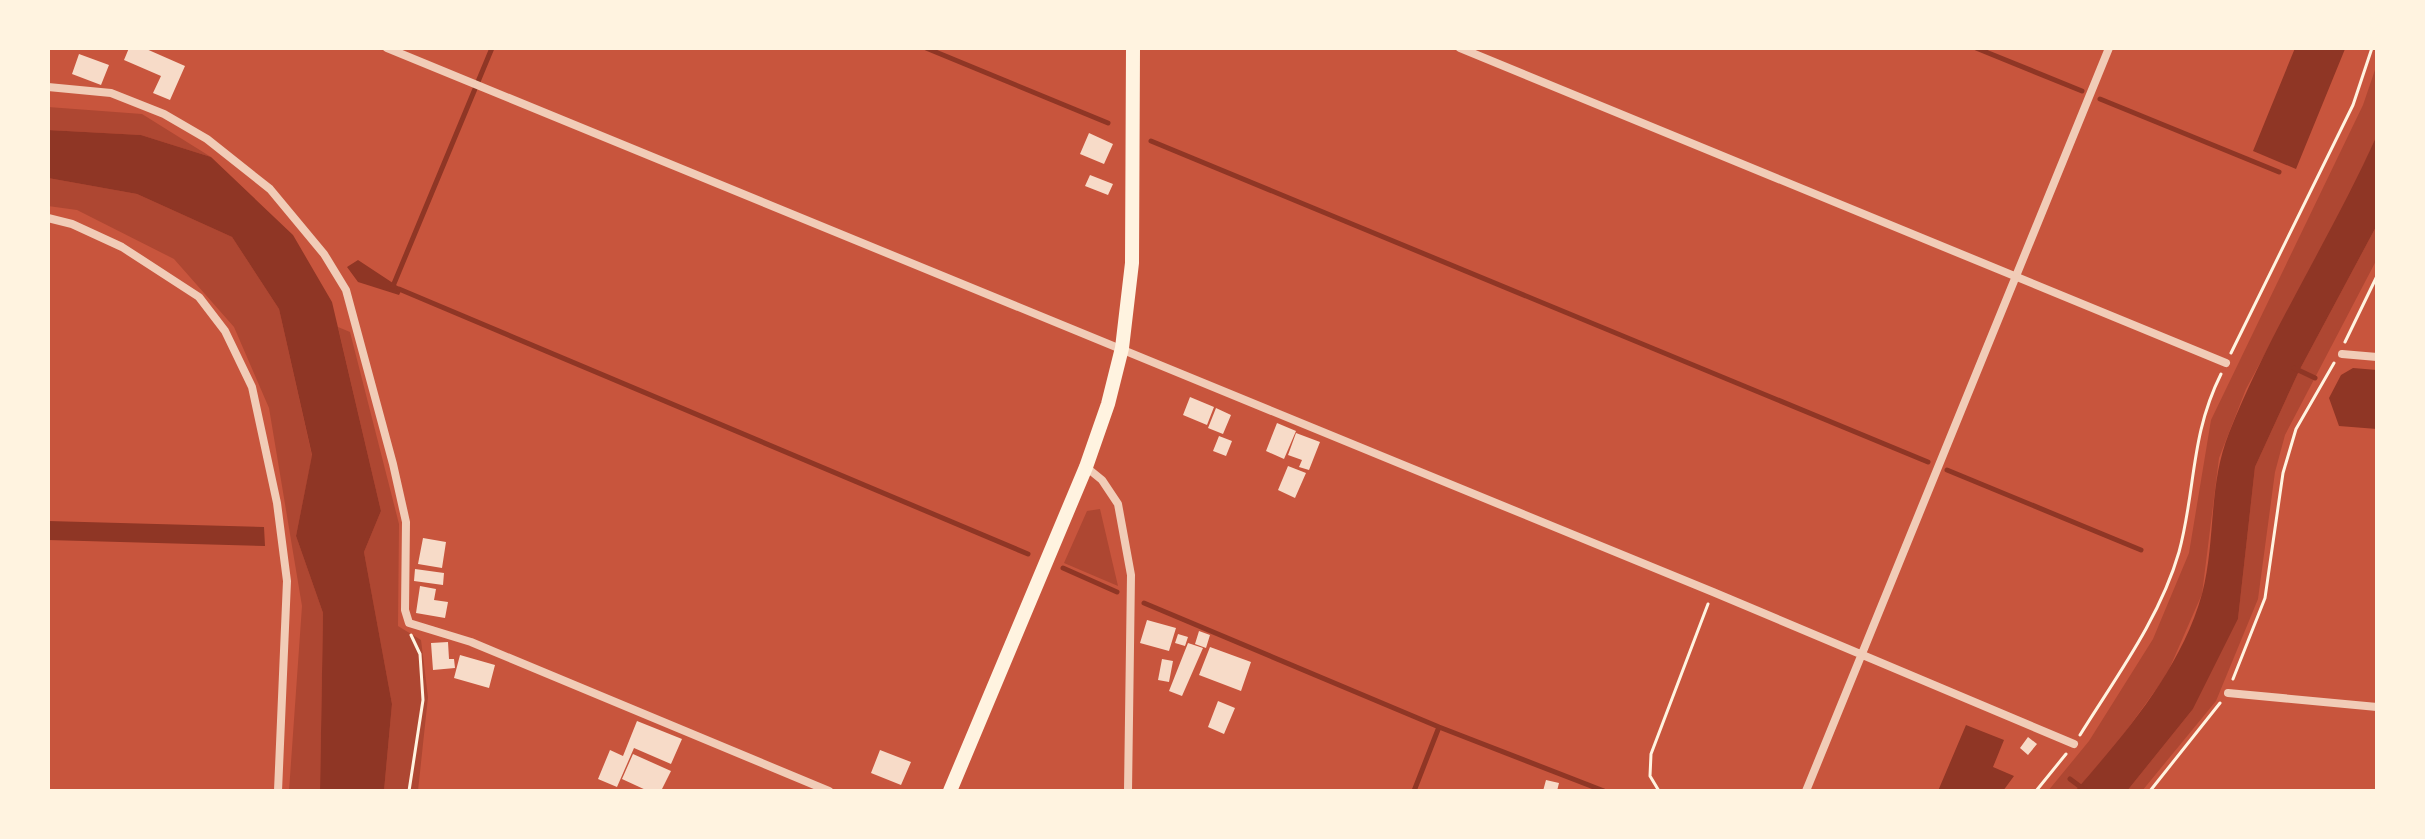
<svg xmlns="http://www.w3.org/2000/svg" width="2425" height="839" font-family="'Noto Sans',sans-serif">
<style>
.green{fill:#ae4732}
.water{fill:#8f3625}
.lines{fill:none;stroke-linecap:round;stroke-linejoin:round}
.stream{stroke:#8f3625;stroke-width:5}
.building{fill:#f7dbc8}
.path{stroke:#fff3e0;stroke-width:3}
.minor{stroke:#f1ccb7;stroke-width:8}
.secondary{stroke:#fff3e0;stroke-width:14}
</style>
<rect width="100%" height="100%" fill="#c8553d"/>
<path class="green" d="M2377 64V135L2351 194 2246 389 2219 458 2202 594 2167 674 2116 745 2075 791H2048L2089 741 2153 639 2189 553 2211 420 2363 105Z
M48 107 142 114 211 157 141 135 48 130Z
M48 178 137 194 232 237 279 309 312 456 296 536 323 613 320 791H289L302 606 269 408 234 327 174 259 77 210 48 206Z
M2377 225V259L2285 435 2275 472 2258 599 2216 701 2142 791H2127L2193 709 2238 619 2255 467 2299 371Z
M338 327 350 332 399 524 398 626 421 640 428 697 418 791H384L392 704 364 552 381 511Z
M1100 509 1118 586 1064 563 1087 511Z"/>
<path class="water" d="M2295 48 2345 49 2296 169 2253 151Z
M48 130 141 135 211 157 293 235 332 302 381 511 364 552 392 704 384 791H320L323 613 296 536 312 455 279 309 232 237 137 194 48 178Z
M2377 135V225L2299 371 2255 467 2238 619 2193 709 2127 791H2075C2126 733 2181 669 2202 594 2216 541 2208 485 2229 433 2270 330 2332 236 2377 135Z
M358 260 402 289 399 295 358 282 347 267Z
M2353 368 2377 370V429L2339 426 2329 398 2341 375Z
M48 521 264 527 265 546 48 540Z
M1966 725 2004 740 1993 767 2014 776 2003 791H1938Z"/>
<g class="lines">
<path class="stream" d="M926 48 1108 123
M1976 48 2082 91
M2100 99 2279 172
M1151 141 1928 462
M393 286 492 48
M399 289 1028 554
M2294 368 2315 378
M1947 470 2141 550
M1063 568 1117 592
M1144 603 1439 727 1604 791
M2070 779 2086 791
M1414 791 1439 727"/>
</g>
<path class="building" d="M129 48H144L185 66 170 100 153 93 161 76 124 60Z
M79 54 109 65 101 85 72 74Z
M1089 133 1113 144 1104 164 1080 154Z
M1090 175 1113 184 1108 195 1085 186Z
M1190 397 1214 407 1207 425 1183 415Z
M1216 408 1231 415 1223 434 1208 428Z
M1277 423 1296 431 1284 459 1266 451Z
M1296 433 1320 442 1309 470 1299 467 1302 460 1288 455Z
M1219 436 1232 441 1226 456 1213 451Z
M1288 466 1306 473 1295 498 1278 490Z
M423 538 446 542 442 568 418 564Z
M415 569 444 573 443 585 414 581Z
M420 586 436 589 434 600 448 602 445 618 416 613Z
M1147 620 1176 628 1169 651 1140 643Z
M1199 631 1210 635 1206 648 1195 644Z
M1178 634 1188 637 1185 646 1175 643Z
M448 642 449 659H454L455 668 433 670 431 643Z
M1188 643 1203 648 1182 696 1169 691Z
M1210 647 1251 662 1241 691 1199 675Z
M460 655 495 665 489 688 454 678Z
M1162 659 1173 661 1169 682 1158 680Z
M1218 701 1235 708 1224 734 1208 727Z
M637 721 682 739 671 764 634 748 617 787 598 779 610 750 623 756Z
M2028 737 2037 744 2028 755 2020 748Z
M880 750 911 762 901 785 871 773Z
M633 754 671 771 661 791H648L622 779Z
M1546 780 1559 783 1557 791H1543Z"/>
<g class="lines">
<path class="path" d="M2345 342 2377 276
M2231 353 2353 105 2372 48
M2233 679 2265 598 2283 473 2296 429 2334 363
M2080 735C2116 677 2160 618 2179 552 2196 489 2190 436 2221 374
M409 791 423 700 420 654 411 635
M1659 791 1650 776 1651 754 1708 604
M2036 791 2066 754
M2150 791 2220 703"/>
<path class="minor" d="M387 48 1713 592 2074 744
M1460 48 2226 363
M48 87 111 93 164 114 207 139 270 189 324 254 346 290 393 464 406 522 405 610 409 623 471 642 829 791
M48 218 72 224 122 247 199 297 225 331 252 387 277 503 287 581 278 791
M2342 354 2377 357
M1086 467 1102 480 1118 504 1131 575 1128 791
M2228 693 2377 707
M1806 791 2109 48"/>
<path class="secondary" d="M950 791 1086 467 1108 404 1122 348 1132 263 1133 48"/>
</g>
<rect width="2425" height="839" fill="none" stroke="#fff3e0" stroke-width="100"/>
</svg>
